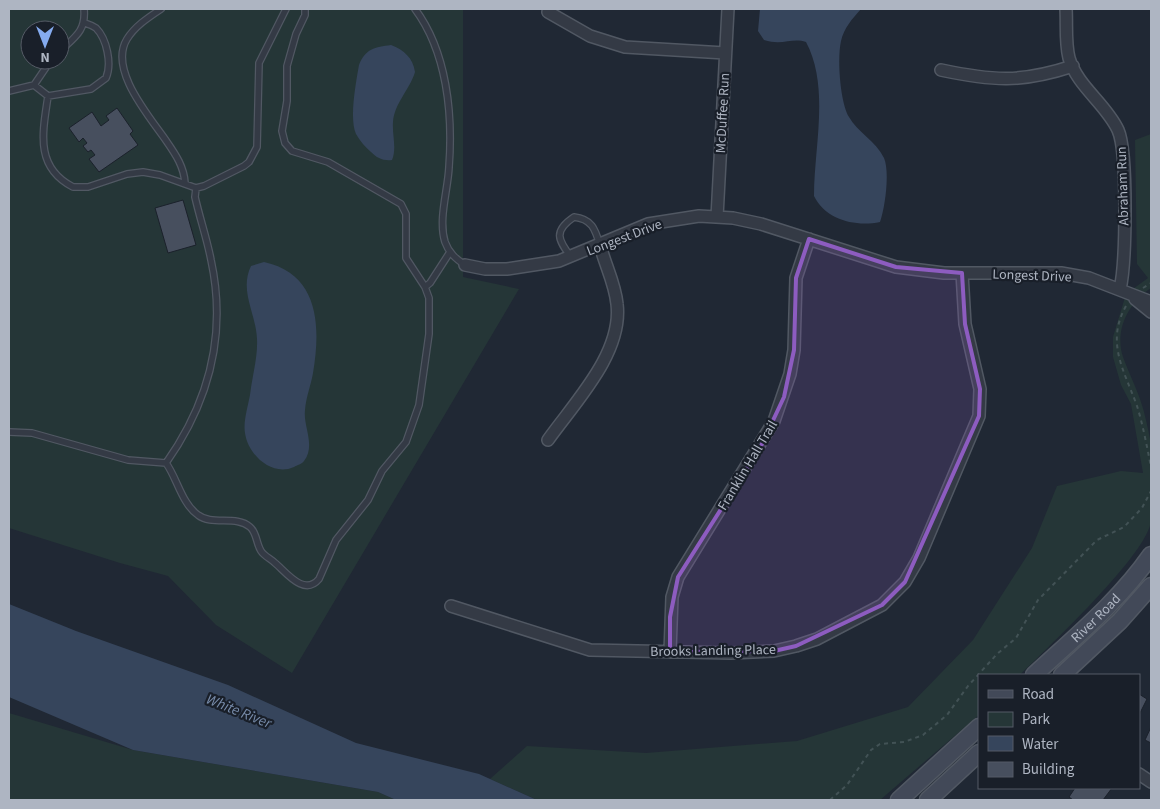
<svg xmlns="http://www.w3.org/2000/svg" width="1160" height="809" font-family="'Source Sans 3',sans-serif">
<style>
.green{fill:#253637;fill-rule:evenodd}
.water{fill:#36455c}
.building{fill:#474f5e;stroke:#1b212b}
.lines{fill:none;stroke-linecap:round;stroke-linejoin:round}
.service-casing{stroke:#515863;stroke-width:8}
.minor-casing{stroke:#515863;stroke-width:14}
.secondary-casing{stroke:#515863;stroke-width:19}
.path{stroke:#425255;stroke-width:2;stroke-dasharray:4 4;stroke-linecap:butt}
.service{stroke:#343a45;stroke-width:5.5}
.minor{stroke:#343a45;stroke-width:11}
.secondary{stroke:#424958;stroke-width:16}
.marked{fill:#8d5cc0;fill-opacity:0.2;stroke:#8d5cc0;stroke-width:4;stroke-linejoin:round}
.labels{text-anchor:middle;stroke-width:4.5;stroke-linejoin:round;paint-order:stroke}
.street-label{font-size:14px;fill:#aeb5c2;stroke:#191f29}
.water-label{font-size:15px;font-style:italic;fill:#778ba9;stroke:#191f29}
</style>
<rect width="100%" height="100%" fill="#202834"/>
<path class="green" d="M9 9H463V277L519 289 292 673 216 625 168 576 120 563 9 528ZM30 30H60V60H30Z
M1151 134V288C1129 302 1114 330 1123 357 1128 371 1135 385 1140 399 1145 413 1148 429 1151 444 1155 465 1152 498 1151 520 1150 552 1046 649 1020 675H979V715L880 800H537L490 779 527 746 646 753 797 741 908 707 973 640 1032 548 1057 486 1121 471 1143 473 1131 404 1121 385 1113 357V337L1126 294 1148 278 1137 264 1135 140Z
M9 713 133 750 378 792 396 800H9Z"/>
<path class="water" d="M760 9H861C852 19 844 28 841 41 837 58 840 102 849 117 857 132 876 141 884 158 890 172 885 208 880 222 855 227 826 220 814 196 814 147 830 87 806 42 792 37 783 46 764 40L758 31Z
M391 45C404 50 413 58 415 72 410 89 394 104 393 122 392 135 397 148 392 160 383 161 377 158 371 152 365 147 360 141 356 134 349 119 356 82 359 65 365 49 375 47 391 45Z
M264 262C319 274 321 326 313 373 311 385 306 397 305 410 303 427 316 445 304 461 302 464 297 465 294 467 272 477 248 455 245 433 243 422 248 406 250 395 252 377 258 357 257 339 256 313 239 291 251 266Z
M9 604 76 631 228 685 356 743 479 774 537 800H396L378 792 133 750 9 697Z"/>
<path class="building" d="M117 108 133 131 130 134 138 145 99 172 89 159 95 155 91 150 88 152 83 146 87 143 83 138 79 142 69 128 92 112 101 126 109 120 106 116Z
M183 200 196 245 168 253 155 208Z
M1139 694 1147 699 1139 715Z
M1151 727V743L1145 740Z
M1075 788H1112L1103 800H1073L1069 797Z"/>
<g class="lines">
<defs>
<path id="service" d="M161 9C149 17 135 26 127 39 108 70 150 117 167 142 176 155 184 167 185 183
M415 9C447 52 453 114 449 167 448 190 438 219 445 242 449 253 456 259 465 265
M60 51C75 37 86 31 84 9
M34 85 51 60
M9 91 34 85 48 96C43 131 34 167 73 187H88L127 174 143 172 160 175 196 188 204 186 244 166 249 162 257 147 259 63 286 9
M48 96 91 89 106 78C112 64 107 39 96 28 93 26 88 24 85 23
M571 257C558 240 553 231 574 217 592 219 595 229 600 245
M425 287 430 283 450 252
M9 432 32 433 128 460 166 463C177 478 182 504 198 515 212 526 236 515 250 527 257 533 256 543 261 551 264 556 271 559 275 563 286 572 304 597 319 579L336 540 368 500 382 471 406 442 419 405 429 334V298L425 287 406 258V214L401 204 328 162 292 151 285 143 282 131 287 101V66L296 34 305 15V9
M166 463C209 402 227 334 211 260 207 239 200 219 195 197L196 188"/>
<path id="minor" d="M1066 9C1067 25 1065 42 1069 58 1077 86 1106 104 1118 130 1128 152 1126 264 1120 289
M548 12 590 36 625 47 725 53
M941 70C993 81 1021 83 1073 66
M717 217 728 9
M465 265 485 269H507L559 261 648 224 699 216 733 218 761 224 896 267 944 273H1061L1089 278 1151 302
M1135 299 1151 312
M548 440C575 402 623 353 617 304 615 283 605 265 600 245
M451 606 590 650 731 653 774 651 796 646 817 639 882 605 905 582 919 558 979 416 980 389 965 324 962 273
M670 652 672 597 678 577 774 421 790 374 794 350 796 278 809 239
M1139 774 1151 782"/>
<g id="secondary">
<path id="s1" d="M1034 675C1075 637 1119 601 1151 555"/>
<path d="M1062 675 1120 621 1151 586"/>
<path d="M899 800 979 727"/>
<path d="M928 800 979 753"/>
</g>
</defs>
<use href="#service" class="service-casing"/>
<use href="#minor" class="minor-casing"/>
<use href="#secondary" class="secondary-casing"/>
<path class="path" d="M1143 288 1151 283
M1126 306C1105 343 1125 372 1137 406 1143 425 1147 447 1151 467
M830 800 847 785 871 750 880 744 904 742 923 735 947 715 968 686 997 654 1016 638 1038 600 1097 540 1124 527 1142 508 1151 491"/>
<use href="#service" class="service"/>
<use href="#minor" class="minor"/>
<use href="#secondary" class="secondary"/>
</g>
<path class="marked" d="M809 239 896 267 962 273 965 324 980 389 979 416 905 582 882 605 796 646 774 651 670 652V617L678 577 761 446 784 397 794 350 796 278Z"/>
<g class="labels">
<g class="street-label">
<text transform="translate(722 113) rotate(-87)" y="5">McDuffee Run</text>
<text transform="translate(1122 186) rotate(-92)" y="5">Abraham Run</text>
<text transform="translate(624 237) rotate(-21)" y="5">Longest Drive</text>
<text transform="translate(1032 275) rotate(2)" y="5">Longest Drive</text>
<text transform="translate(747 465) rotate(-59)" y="5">Franklin Hall Trail</text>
<text dy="5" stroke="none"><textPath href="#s1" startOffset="84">River Road</textPath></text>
<text transform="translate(713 650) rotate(-1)" y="5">Brooks Landing Place</text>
</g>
<g class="water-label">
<text transform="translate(239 711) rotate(22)" y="5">White River</text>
</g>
</g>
<rect width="1160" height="809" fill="none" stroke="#aeb5c2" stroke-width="20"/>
<rect x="978" y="674" width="162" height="115" fill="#191f29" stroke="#555b66"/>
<rect x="988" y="690" width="25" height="8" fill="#424958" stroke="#555b66"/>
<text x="1022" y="699" font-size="15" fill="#aeb5c2">Road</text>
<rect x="988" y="712" width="25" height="15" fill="#253637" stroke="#555b66"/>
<text x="1022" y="724" font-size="15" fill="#aeb5c2">Park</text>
<rect x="988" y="736" width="25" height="15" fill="#36455c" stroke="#555b66"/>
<text x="1022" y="749" font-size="15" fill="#aeb5c2">Water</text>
<rect x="988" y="762" width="25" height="15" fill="#474f5e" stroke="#555b66"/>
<text x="1022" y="774" font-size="15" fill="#aeb5c2">Building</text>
<g transform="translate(45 45) rotate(180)"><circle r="24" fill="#191f29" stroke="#555b66"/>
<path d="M0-4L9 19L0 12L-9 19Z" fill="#85abef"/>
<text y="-8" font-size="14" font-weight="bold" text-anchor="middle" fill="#aeb5c2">N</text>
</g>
</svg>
